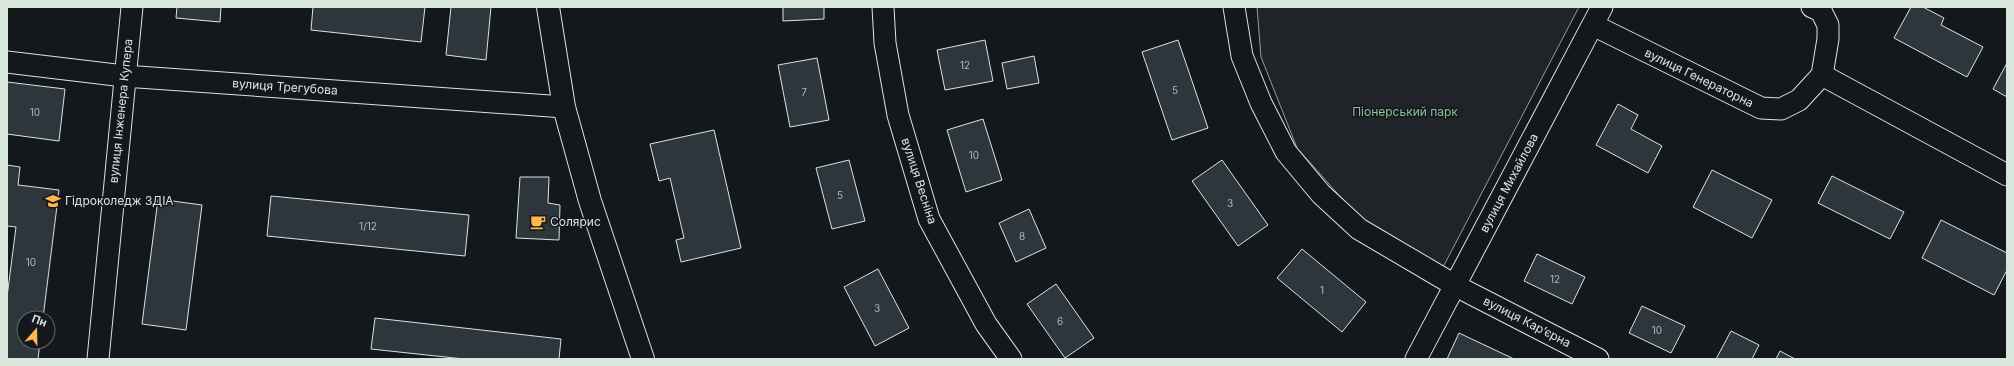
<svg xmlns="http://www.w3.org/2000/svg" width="2014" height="366" font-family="Inter,sans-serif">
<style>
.green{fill:#202428;stroke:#939e99}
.building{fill:#2c363c;stroke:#d8e6dc}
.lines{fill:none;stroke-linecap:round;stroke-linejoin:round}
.minor-casing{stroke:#d8e6dc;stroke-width:23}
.major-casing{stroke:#d8e6dc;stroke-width:24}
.minor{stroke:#14181c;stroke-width:21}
.major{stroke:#14181c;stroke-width:22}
.labels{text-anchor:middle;stroke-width:3;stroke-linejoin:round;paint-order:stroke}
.number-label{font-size:10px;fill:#adbab4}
.street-label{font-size:12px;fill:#d8e6dc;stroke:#14181c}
.park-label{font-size:12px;fill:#8ac095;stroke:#14181c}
.poi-label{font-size:12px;fill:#d8e6dc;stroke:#14181c;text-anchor:start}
</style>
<rect width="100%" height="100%" fill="#14181c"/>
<path class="green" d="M1257 7H1579L1441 271 1368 228 1297 148 1261 57Z"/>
<path class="building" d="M177 7H221L220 22 176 18Z
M313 7H425L421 42 311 30Z
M451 7H491L486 60 446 55Z
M783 7H824V19L783 21Z
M1911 7H1923L1944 18 1941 25 1983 47 1967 77 1894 38Z
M985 40 993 81 945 90 937 50Z
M1178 40 1208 128 1172 140 1142 52Z
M1034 56 1039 83 1007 89 1002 63Z
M817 58 829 120 790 127 778 65Z
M2007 63V97L1993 89Z
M7 82 65 89 59 141 7 134Z
M1618 104 1638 115 1631 129 1662 146 1648 173 1596 145Z
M983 119 1002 180 966 192 947 130Z
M714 130 741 248 681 262 676 240 684 238 670 178 659 181 650 144Z
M849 160 865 221 832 229 816 168Z
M1222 160 1268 225 1238 246 1192 181Z
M7 165 20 167 18 185 59 190 43 318H24V342H40L38 359H7V297L16 227 7 226Z
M1712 170 1772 200 1752 238 1693 207Z
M1832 176 1904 212 1890 239 1818 203Z
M520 177H549L548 203 560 205 559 240 516 238Z
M271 196 469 215 465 256 267 236Z
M158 199 202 205 186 330 142 324Z
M1029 209 1046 248 1016 262 999 223Z
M1941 220 2007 253V270L1994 295 1922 258Z
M1302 249 1366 302 1342 332 1277 278Z
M1537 254 1585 277 1572 304 1524 281Z
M878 269 909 328 875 346 844 287Z
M1056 284 1094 338 1065 358 1027 304Z
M1642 306 1685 326 1671 353 1629 333Z
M375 318 561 339 559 359H464L371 349Z
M1731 331 1759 345 1752 359H1716Z
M1459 333 1514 359H1447Z
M1780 351 1795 359H1776Z"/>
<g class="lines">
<defs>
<path id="minor" d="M883 7 885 43 898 115 929 219 986 324 1011 359
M1234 7 1242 56 1261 103 1286 152 1321 194 1359 229 1456 286 1598 359
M1593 25 1761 108 1781 109 1799 100 1822 75 1828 39V25L1821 11 1812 7
M7 62 124 76 564 107
M1822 75 2007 175
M98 359 132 7
M1416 359 1602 7"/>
<path id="major" d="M548 7 564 107 590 201 643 359"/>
</defs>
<use href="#minor" class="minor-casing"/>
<use href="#major" class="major-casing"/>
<use href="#minor" class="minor"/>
<use href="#major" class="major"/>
</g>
<defs>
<symbol id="university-bare" viewBox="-9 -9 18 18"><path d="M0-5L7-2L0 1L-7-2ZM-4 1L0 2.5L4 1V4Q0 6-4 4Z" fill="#ffb74d" stroke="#14181c" stroke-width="2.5" paint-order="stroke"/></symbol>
<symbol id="cafe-bare" viewBox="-9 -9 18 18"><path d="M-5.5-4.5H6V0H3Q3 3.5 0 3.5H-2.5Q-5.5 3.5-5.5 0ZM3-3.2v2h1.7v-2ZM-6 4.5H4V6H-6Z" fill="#ffb74d" stroke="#14181c" stroke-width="2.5" paint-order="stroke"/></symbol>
</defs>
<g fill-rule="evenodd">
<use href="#university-bare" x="42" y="190" width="22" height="22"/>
<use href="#cafe-bare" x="527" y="211" width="22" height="22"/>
</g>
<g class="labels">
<g class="number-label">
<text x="965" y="69">12</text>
<text x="1175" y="94">5</text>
<text x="804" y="96">7</text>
<text x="35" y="116">10</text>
<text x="974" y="159">10</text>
<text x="840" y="199">5</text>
<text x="1230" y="207">3</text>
<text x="368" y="230">1/12</text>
<text x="1022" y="240">8</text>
<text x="31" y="266">10</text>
<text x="1555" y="283">12</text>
<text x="1322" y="294">1</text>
<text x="877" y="312">3</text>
<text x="1060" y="325">6</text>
<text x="1657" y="334">10</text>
</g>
<g class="street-label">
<text transform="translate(1699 78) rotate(26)" y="4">вулиця Генераторна</text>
<text transform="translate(285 87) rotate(4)" y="4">вулиця Трегубова</text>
<text transform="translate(121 111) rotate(-84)" y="4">вулиця Інженера Купера</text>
<text transform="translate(919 181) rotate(72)" y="4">вулиця Весніна</text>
<text transform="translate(1509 183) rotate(-62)" y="4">вулиця Михайлова</text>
<text transform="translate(1527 322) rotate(27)" y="4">вулиця Кар’єрна</text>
</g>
<g class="park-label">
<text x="1405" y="116">Піонерський парк</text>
</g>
<g class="poi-label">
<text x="65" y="205">Гідроколедж ЗДIА</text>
<text x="550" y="226">Солярис</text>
</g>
</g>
<rect width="2014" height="366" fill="none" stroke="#d8e6dc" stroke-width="16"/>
<g transform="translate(36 330) rotate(20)"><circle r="19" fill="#14181c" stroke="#626a69"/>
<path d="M0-3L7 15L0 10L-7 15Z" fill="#ffb74d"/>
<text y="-6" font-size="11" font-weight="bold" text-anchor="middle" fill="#d8e6dc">Пн</text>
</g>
</svg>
